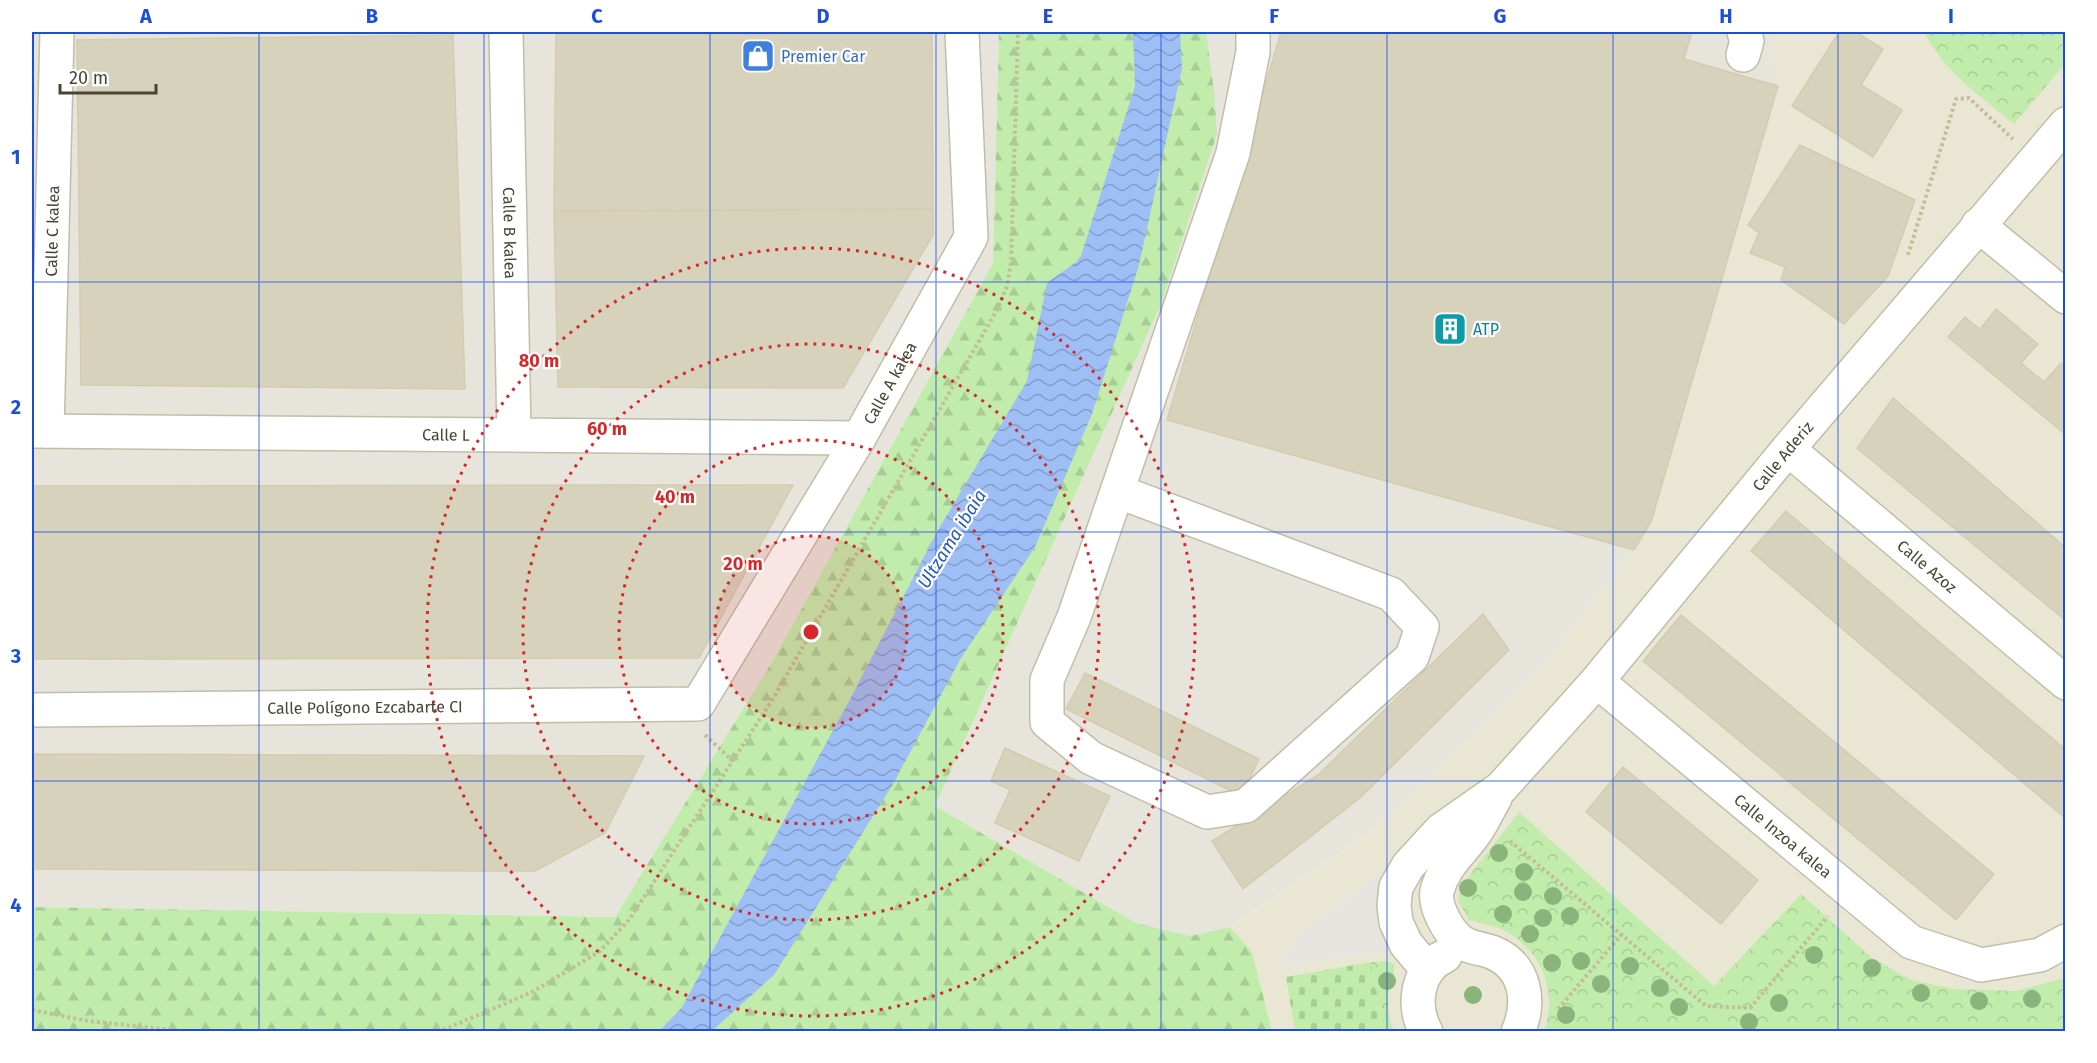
<svg xmlns="http://www.w3.org/2000/svg" width="2097" height="1063" font-family="'Fira Sans',sans-serif">
<style>
.residential{fill:#e9e7d4}
.industrial{fill:#e7e4db}
.forest{fill:url(#forest-firs)}
.cemetery{fill:url(#cemetery-stones)}
.park{fill:url(#park-crowns)}
.parking{fill:#e5e4df}
.water{fill:url(#water-waves)}
.building{fill:#d7d2bb;stroke:#d3ccae;stroke-width:1.5}
.lines{fill:none;stroke-linecap:round;stroke-linejoin:round}
.minor-casing{stroke:#c1bea8;stroke-width:36}
.path{stroke:#c4be98;stroke-width:4;stroke-dasharray:3 3;stroke-linecap:butt}
.minor{stroke:#fff;stroke-width:33}
.tree{fill:#8ab47b}
.grid{fill:none;stroke:#1d4ed8;stroke-width:1.5;stroke-opacity:0.55}
.ring{fill:none;stroke:#d62828;stroke-width:3;stroke-dasharray:3 6}
.labels{text-anchor:middle;stroke-width:4.5;stroke-linejoin:round;paint-order:stroke}
.shop-label{font-size:16px;fill:#366cbe;stroke:#fff;text-anchor:start}
.street-label{font-size:16px;fill:#484535;stroke:#fff}
.culture-label{font-size:16px;fill:#0d838f;stroke:#fff;text-anchor:start}
.water-label{font-size:18px;font-style:italic;fill:#255bbe;stroke:#fff}
.centre{fill:#d62828;stroke:#fff;stroke-width:3}
.ring-label{font-size:18px;text-anchor:middle;font-weight:bold;fill:#d62828;stroke:#fff;stroke-width:4.5;stroke-linejoin:round;paint-order:stroke}
.neatline{fill:none;stroke:#1d4ed8;stroke-width:2}
.grid-label{font-size:20px;text-anchor:middle;font-weight:bold;fill:#1d4ed8}
</style>
<defs>
<pattern id="forest-firs" width="22" height="20" patternUnits="userSpaceOnUse" patternTransform="scale(1.5)"><rect width="22" height="20" fill="#c1ecac"/><path d="M5 1l3.5 6h-7zM16 11l3.5 6h-7z" fill="#a7cc95"/></pattern>
<pattern id="cemetery-stones" width="16" height="16" patternUnits="userSpaceOnUse" patternTransform="scale(1.5)"><rect width="16" height="16" fill="#c1ecac"/><path d="M2 7V4a2 2 0 0 1 4 0v3zM10 15v-3a2 2 0 0 1 4 0v3z" fill="#a7cc95"/></pattern>
<pattern id="park-crowns" width="20" height="18" patternUnits="userSpaceOnUse" patternTransform="scale(1.5)"><rect width="20" height="18" fill="#c1ecac"/><path d="M2 6a3 3 0 1 1 6 0M12 15a3 3 0 1 1 6 0" fill="none" stroke="#a7cc95"/></pattern>
<pattern id="water-waves" width="16" height="10" patternUnits="userSpaceOnUse" patternTransform="scale(1.5)"><rect width="16" height="10" fill="#9ebff6"/><path d="M0 5q4-4 8 0t8 0" fill="none" stroke="#839dc8"/></pattern>
</defs>
<rect width="100%" height="100%" fill="#f5f4e7"/>
<path class="residential" d="M1773 32H2065V1031H1272L1252 952 1230 927 1375 829 1738 224 1777 86Z"/>
<path class="industrial" d="M32 32H999L993 263 772 662 615 917 32 907Z
M1201 32H1773L1778 86 1651 522 1634 550 1541 671 1375 829 1230 927 1191 936 1136 923 935 806 1161 304Z"/>
<path class="forest" d="M999 32H1206L1214 91 1217 134 1161 304 935 806 1136 923 1191 936 1230 927 1252 952 1272 1031 32 1032V907L615 917 772 662 993 263Z"/>
<path class="cemetery" d="M1371 962 1383 1031H1295L1286 977Z"/>
<path class="park" d="M1924 32H2065V64L2014 124C1980 96 1944 71 1924 32Z
M1519 812 1714 986 1801 894 1872 958 1911 980 1955 989 2016 991 2065 978V1031H1544C1559 992 1540 947 1501 929 1491 925 1480 923 1469 920L1458 901 1461 886Z
M1387 961 1394 964C1395 972 1394 975 1391 983 1386 998 1388 1017 1394 1031H1383L1371 962Z"/>
<path class="parking" d="M1404 853 1392 950 1285 966 1280 956 1311 923 1335 908Z"/>
<path class="water" d="M1133 32H1180L1182 68 1139 265 1092 414 1035 547 961 658 893 784 774 975 712 1031H660L682 1007 848 703 938 530 1027 381 1047 283 1080 259 1135 86Z"/>
<path class="building" d="M1281 32H1692L1684 59 1778 86 1651 522 1634 550 1167 420Z
M1839 32H1856L1883 49 1861 85 1902 110 1873 157 1792 106Z
M556 34H932L933 209 554 211Z
M453 35 465 389 81 385 77 40Z
M1800 145 1915 200 1888 276 1844 324 1781 280 1785 267 1750 253 1759 233 1748 225Z
M933 209V235L843 388 558 387 554 211Z
M1996 309 2038 344 2021 363 2044 382 2061 363 2066 367V435L1948 337 1965 317 1980 329Z
M1893 398 2066 548V621L1857 448Z
M793 485 699 658 32 659V486Z
M1786 511 2066 750V819L1751 551Z
M1483 614 1509 650 1361 797 1243 889 1212 841 1318 775Z
M1681 615 1994 874 1956 920 1643 661Z
M1085 673 1259 759 1241 796 1066 709Z
M1005 748 1110 796 1079 861 995 823 1010 790 991 781Z
M32 754 644 756 605 833 535 871 32 869Z
M1623 767 1758 880 1721 924 1586 812Z"/>
<g class="lines">
<defs>
<g id="minor">
<path id="s1" d="M506 32 514 433"/>
<path d="M1743 55 1747 41 1744 32"/>
<path d="M1978 225 2066 297"/>
<path id="s2" d="M32 431 859 438"/>
<path id="s3" d="M47 431 57 32"/>
<path id="s4" d="M1788 449 2066 683"/>
<path d="M1117 491 1391 594 1422 627 1412 657 1246 806 1207 812 1091 758 1047 722V680L1074 617 1233 153 1253 52V32"/>
<path id="s5" d="M1597 681 1911 942 1981 965 2040 955 2066 941"/>
<path id="s6" d="M32 710 698 704 859 438 971 237 962 32"/>
<path d="M1495 798C1489 808 1484 820 1477 830 1463 852 1444 864 1437 891 1434 906 1448 931 1459 940 1469 949 1483 948 1494 953 1526 967 1531 1002 1518 1032"/>
<path id="s7" d="M1428 970 1406 944 1396 922 1394 905 1396 887 1408 866 1441 830 1501 788 1597 681 1788 449 2066 124"/>
<path d="M1426 1032C1412 1006 1416 969 1445 956"/>
</g>
</defs>
<use href="#minor" class="minor-casing"/>
<path class="path" d="M1908 255 1956 99 1969 98 2013 139
M705 735 733 761
M1510 841 1706 1006 1750 1008 1828 916
M1558 1009 1622 934
M32 1010 88 1021 191 1032
M431 1032 448 1028 532 992 599 952 629 920 771 702 997 310 1007 286 1011 263 1018 32"/>
<use href="#minor" class="minor"/>
</g>
<g class="tree">
<circle cx="1499" cy="853" r="9"/>
<circle cx="1524" cy="872" r="9"/>
<circle cx="1468" cy="888" r="9"/>
<circle cx="1523" cy="892" r="9"/>
<circle cx="1553" cy="896" r="9"/>
<circle cx="1503" cy="914" r="9"/>
<circle cx="1570" cy="916" r="9"/>
<circle cx="1543" cy="918" r="9"/>
<circle cx="1530" cy="934" r="9"/>
<circle cx="1814" cy="955" r="9"/>
<circle cx="1581" cy="961" r="9"/>
<circle cx="1552" cy="963" r="9"/>
<circle cx="1630" cy="966" r="9"/>
<circle cx="1872" cy="968" r="9"/>
<circle cx="1387" cy="981" r="9"/>
<circle cx="1601" cy="984" r="9"/>
<circle cx="1660" cy="988" r="9"/>
<circle cx="1921" cy="993" r="9"/>
<circle cx="1473" cy="995" r="9"/>
<circle cx="2032" cy="999" r="9"/>
<circle cx="1979" cy="1001" r="9"/>
<circle cx="1779" cy="1003" r="9"/>
<circle cx="1679" cy="1007" r="9"/>
<circle cx="1566" cy="1015" r="9"/>
<circle cx="1749" cy="1022" r="9"/>
</g>
<path class="grid" d="M259 32V1032M484 32V1032M710 32V1032M936 32V1032M1161 32V1032M1387 32V1032M1613 32V1032M1838 32V1032M32 282H2066M32 532H2066M32 781H2066"/>
<circle cx="811" cy="632" r="96" fill="#d62828" fill-opacity=".12"/>
<g class="ring">
<circle cx="811" cy="632" r="96"/>
<circle cx="811" cy="632" r="192"/>
<circle cx="811" cy="632" r="288"/>
<circle cx="811" cy="632" r="384"/>
</g>
<defs>
<symbol id="shop-square" viewBox="-11 -11 22 22"><rect x="-9" y="-9" width="18" height="18" rx="4" fill="#3f7fe0" stroke="#fff"/><path d="M-5-2.5h2.3a2.7 3.5 0 0 1 5.4 0H5L5.5 6h-11ZM-1.5-2.5h3a1.5 2.3 0 0 0-3 0Z" fill="#fff"/></symbol>
<symbol id="building-square" viewBox="-11 -11 22 22"><rect x="-9" y="-9" width="18" height="18" rx="4" fill="#0f9aa8" stroke="#fff"/><path d="M-4-6H4V6H1V3H-1V6H-4ZM-2.5-4.3h1.7v1.8h-1.7ZM.8-4.3h1.7v1.8H.8ZM-2.5-1h1.7V.8h-1.7ZM.8-1h1.7V.8H.8Z" fill="#fff"/></symbol>
</defs>
<g fill-rule="evenodd">
<use href="#shop-square" x="739" y="37" width="38" height="38"/>
<use href="#building-square" x="1431" y="310" width="38" height="38"/>
</g>
<g class="labels">
<g class="shop-label">
<text x="781" y="62">Premier Car</text>
</g>
<g class="street-label">
<text dy="6" stroke="none"><textPath href="#s3" startOffset="200">Calle C kalea</textPath></text>
<text dy="6" stroke="none"><textPath href="#s1" startOffset="201">Calle B kalea</textPath></text>
<text dy="6" stroke="none"><textPath href="#s6" startOffset="1040">Calle A kalea</textPath></text>
<text dy="6" stroke="none"><textPath href="#s2" startOffset="414">Calle L</textPath></text>
<text dy="6" stroke="none"><textPath href="#s7" startOffset="675">Calle Aderiz</textPath></text>
<text dy="6" stroke="none"><textPath href="#s4" startOffset="182">Calle Azoz</textPath></text>
<text dy="6" stroke="none"><textPath href="#s6" startOffset="333">Calle Polígono Ezcabarte CI</textPath></text>
<text dy="6" stroke="none"><textPath href="#s5" startOffset="242">Calle Inzoa kalea</textPath></text>
</g>
<g class="culture-label">
<text x="1473" y="335">ATP</text>
</g>
<g class="water-label">
<text transform="translate(952 539) rotate(-58)" y="6">Ultzama ibaia</text>
</g>
</g>
<circle cx="811" cy="632" r="9" class="centre"/>
<g class="ring-label">
<text x="539" y="367">80 m</text>
<text x="607" y="435">60 m</text>
<text x="675" y="503">40 m</text>
<text x="743" y="570">20 m</text>
</g>
<rect width="2097" height="1063" fill="none" stroke="#ffffff" stroke-width="66"/>
<path d="M60 84v9h96v-9" fill="none" stroke="#484535" stroke-width="3"/>
<text x="69" y="84" font-size="18" fill="#484535" stroke="#ffffff" stroke-width="4.5" paint-order="stroke">20 m</text>
<rect x="33" y="33" width="2031" height="997" class="neatline"/>
<g class="grid-label">
<text x="146" y="23">A</text>
<text x="372" y="23">B</text>
<text x="597" y="23">C</text>
<text x="823" y="23">D</text>
<text x="1048" y="23">E</text>
<text x="1274" y="23">F</text>
<text x="1500" y="23">G</text>
<text x="1726" y="23">H</text>
<text x="1951" y="23">I</text>
<text x="16" y="164">1</text>
<text x="16" y="414">2</text>
<text x="16" y="663">3</text>
<text x="16" y="912">4</text>
</g>
</svg>
